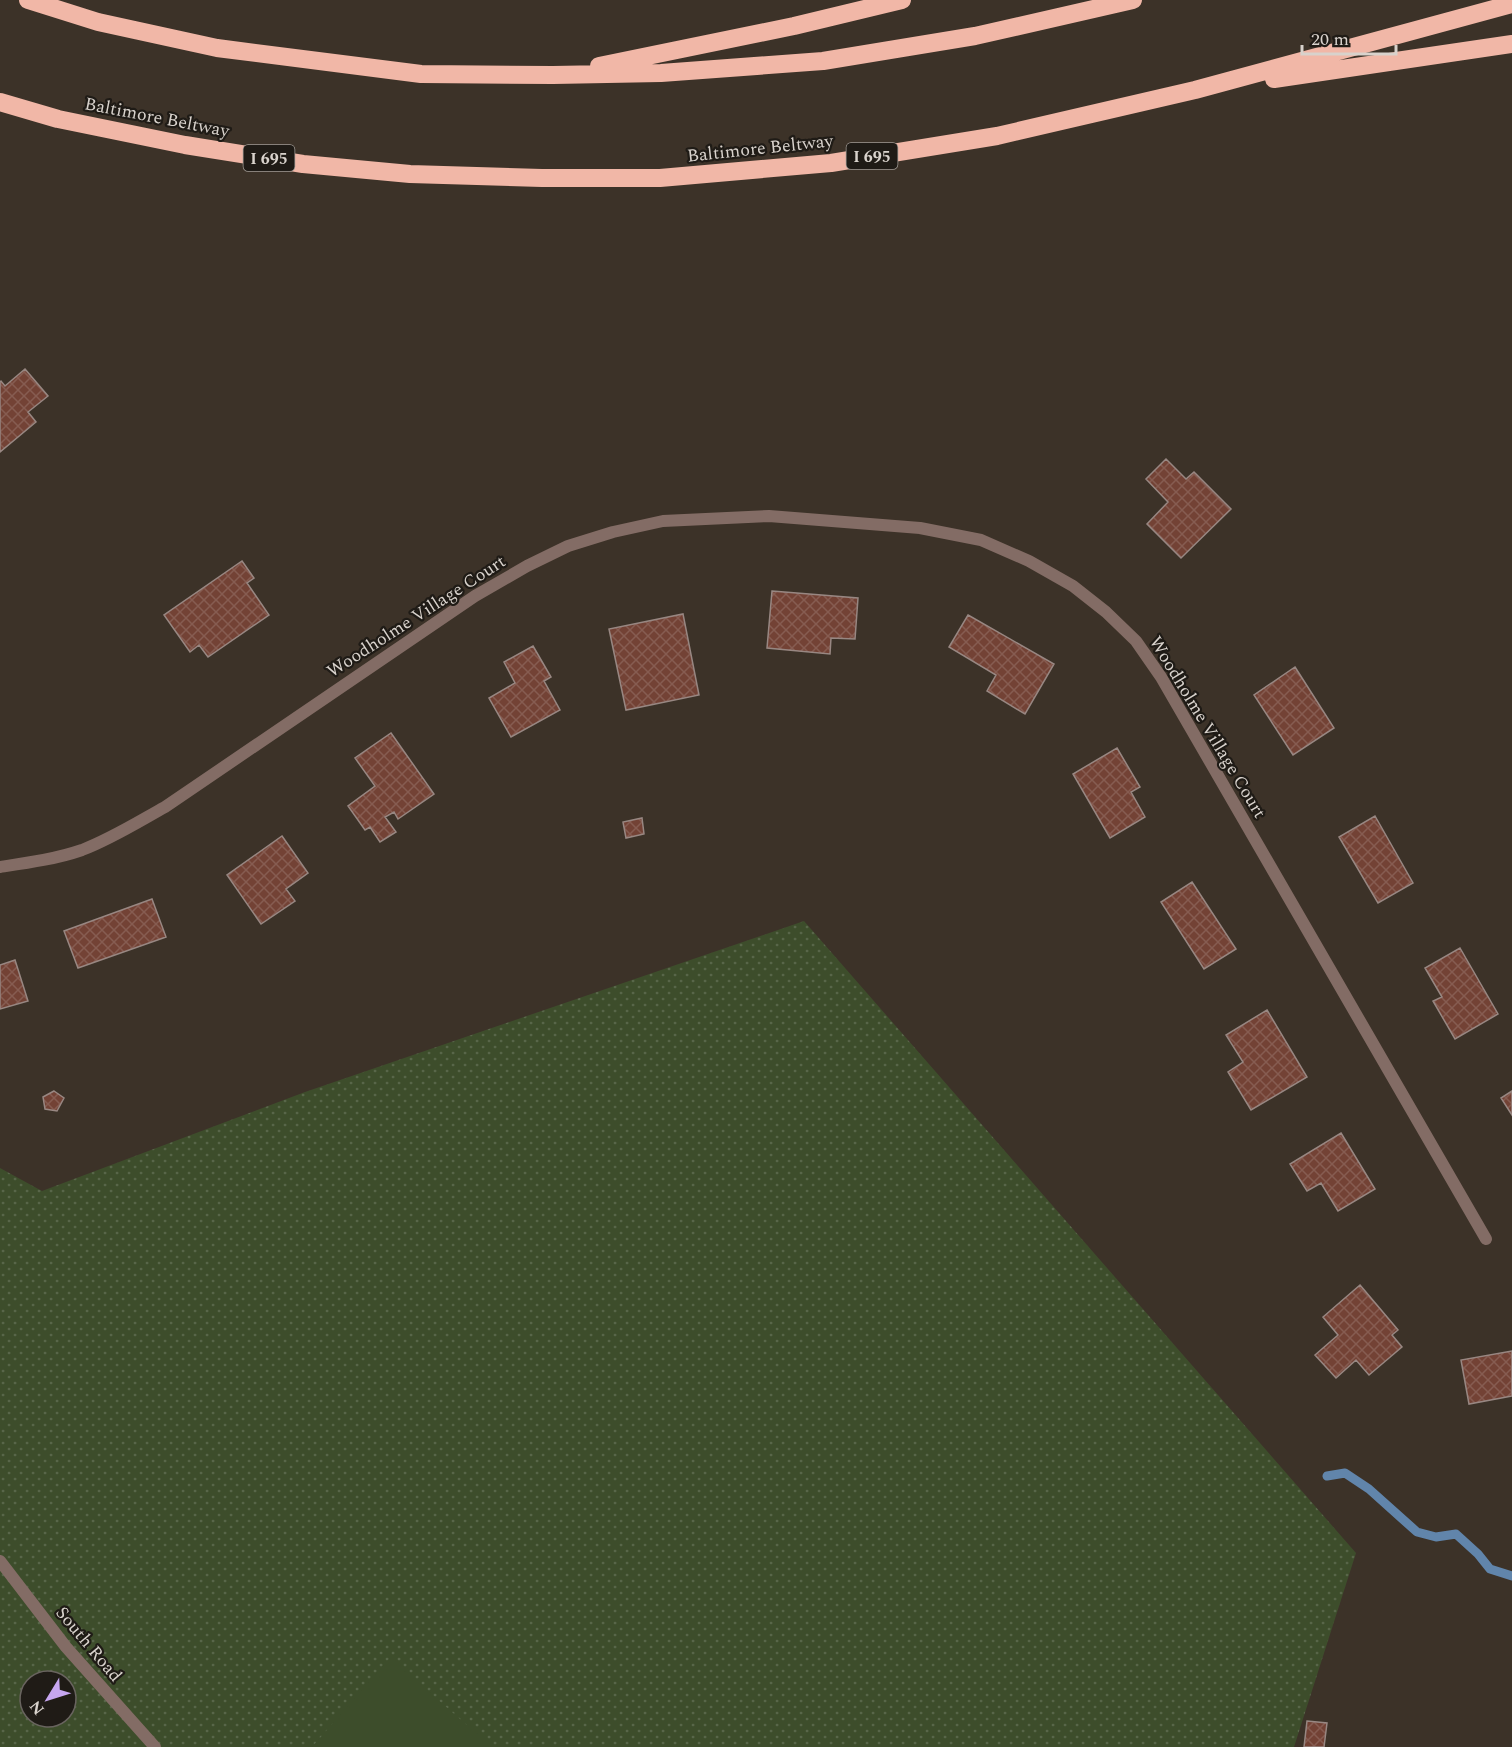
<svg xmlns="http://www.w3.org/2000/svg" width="1512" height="1747" font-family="Spectral,serif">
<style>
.grass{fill:url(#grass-dots);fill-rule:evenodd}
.green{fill:#3d4d2b}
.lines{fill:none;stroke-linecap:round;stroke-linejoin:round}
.stream{stroke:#6185ab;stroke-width:9}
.building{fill:url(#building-cross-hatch);stroke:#988782;stroke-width:1.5}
.minor{stroke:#836c65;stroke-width:12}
.motorway{stroke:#f1b7a7;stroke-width:18}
.labels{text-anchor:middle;stroke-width:4.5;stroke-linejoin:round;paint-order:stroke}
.shield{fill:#1f1b16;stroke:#a09b95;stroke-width:1.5}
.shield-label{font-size:16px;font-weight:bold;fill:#d8d2cc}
.street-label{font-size:18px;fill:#d8d2cc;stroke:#1f1b16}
</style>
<defs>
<pattern id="grass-dots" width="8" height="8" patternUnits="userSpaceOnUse" patternTransform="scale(1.5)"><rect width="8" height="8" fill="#3d4d2b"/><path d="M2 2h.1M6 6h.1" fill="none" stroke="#586649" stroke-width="1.8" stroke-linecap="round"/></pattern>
<pattern id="building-cross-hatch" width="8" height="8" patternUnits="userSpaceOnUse" patternTransform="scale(1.5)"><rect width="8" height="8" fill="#734235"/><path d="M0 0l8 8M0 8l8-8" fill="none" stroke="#865c51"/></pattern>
</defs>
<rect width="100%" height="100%" fill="#3c3228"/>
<path class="grass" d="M804 921 1356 1553 1294 1747H0V1168L42 1191 305 1092ZM30 1681H66V1717H30Z"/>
<path class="green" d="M390 1658 492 1747H312Z"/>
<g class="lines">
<path class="stream" d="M1327 1476 1345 1473 1369 1489 1417 1532 1436 1537 1456 1534 1478 1554 1490 1569 1512 1576"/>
</g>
<path class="building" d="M25 369 48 396 28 412 36 422 0 452V382L1 381 5 386Z
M1166 459 1186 479 1194 472 1231 509 1181 558 1147 524 1168 502 1146 479Z
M242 561 254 578 247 583 269 615 208 657 199 645 190 652 164 615Z
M772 591 858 598 855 639 831 638 830 654 767 648Z
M683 614 699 695 626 710 609 629Z
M968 615 1054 664 1025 714 987 691 996 675 949 647Z
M533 646 551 677 544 681 560 710 511 737 489 698 515 683 504 662Z
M1295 667 1334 728 1293 755 1254 695Z
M391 733 434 794 398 819 394 812 385 817 396 832 380 842 370 827 365 830 348 806 375 786 355 758Z
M1117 748 1140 787 1131 792 1145 817 1110 838 1073 774Z
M1375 816 1413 883 1378 903 1339 837Z
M642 818 644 834 626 838 623 822Z
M282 836 308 873 286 889 295 901 261 924 227 875Z
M1192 882 1236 949 1204 969 1161 902Z
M152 899 166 937 78 968 64 931Z
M1460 948 1498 1014 1455 1039 1433 1001 1442 997 1425 968Z
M15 960 28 1001 0 1009V965Z
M1267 1010 1307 1077 1251 1110 1228 1072 1243 1062 1226 1035Z
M54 1091 64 1098 57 1111 45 1109 43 1097Z
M1512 1091V1115L1501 1098Z
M1341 1133 1375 1189 1338 1211 1321 1183 1307 1191 1290 1164Z
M1360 1285 1398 1330 1392 1335 1402 1347 1369 1375 1356 1360 1336 1378 1315 1355 1338 1335 1323 1317Z
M1512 1351V1396L1469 1404 1461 1360Z
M1307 1721 1327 1723 1324 1747H1304Z"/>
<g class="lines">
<path class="minor" d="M0 867C27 863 56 859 82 850 111 839 138 822 165 807L475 596 527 566 568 546 613 532 663 521 769 516 920 528 981 540 1029 561 1073 586 1106 612 1136 641 1161 677 1486 1239
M0 1561 66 1647 155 1747"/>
<path class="motorway" d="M28 0 98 22 217 48 421 74 553 75 661 73 823 61 975 36 1133 0
M599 66 794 26 902 0
M1274 79 1512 44
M0 102 58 119 185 145 303 164 410 174 542 178H660L831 163 997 136 1195 90 1512 4"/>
</g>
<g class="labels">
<g class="shield">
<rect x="846.5" y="143" width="51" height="26" rx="4.5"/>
<rect x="243.5" y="145" width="51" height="26" rx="4.5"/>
</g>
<g class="shield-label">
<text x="872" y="162">I 695</text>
<text x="269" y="164">I 695</text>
</g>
<g class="street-label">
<text transform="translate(157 117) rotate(11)" y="6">Baltimore Beltway</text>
<text transform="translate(760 148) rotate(-6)" y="6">Baltimore Beltway</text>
<text transform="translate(416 616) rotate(-33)" y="6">Woodholme Village Court</text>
<text transform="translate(1208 727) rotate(59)" y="6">Woodholme Village Court</text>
<text transform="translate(89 1644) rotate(50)" y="6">South Road</text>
</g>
</g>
<g transform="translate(48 1699) rotate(232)"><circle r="28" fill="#1f1b16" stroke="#69645f" stroke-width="1.5"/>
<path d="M0-4.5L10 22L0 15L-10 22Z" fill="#c6a6f0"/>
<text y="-9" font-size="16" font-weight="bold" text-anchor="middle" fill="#d8d2cc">N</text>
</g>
<path d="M1302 45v9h94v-9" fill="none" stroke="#d8d2cc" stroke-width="3"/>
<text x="1311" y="45" font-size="18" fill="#d8d2cc" stroke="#1f1b16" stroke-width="4.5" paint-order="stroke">20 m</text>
</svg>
